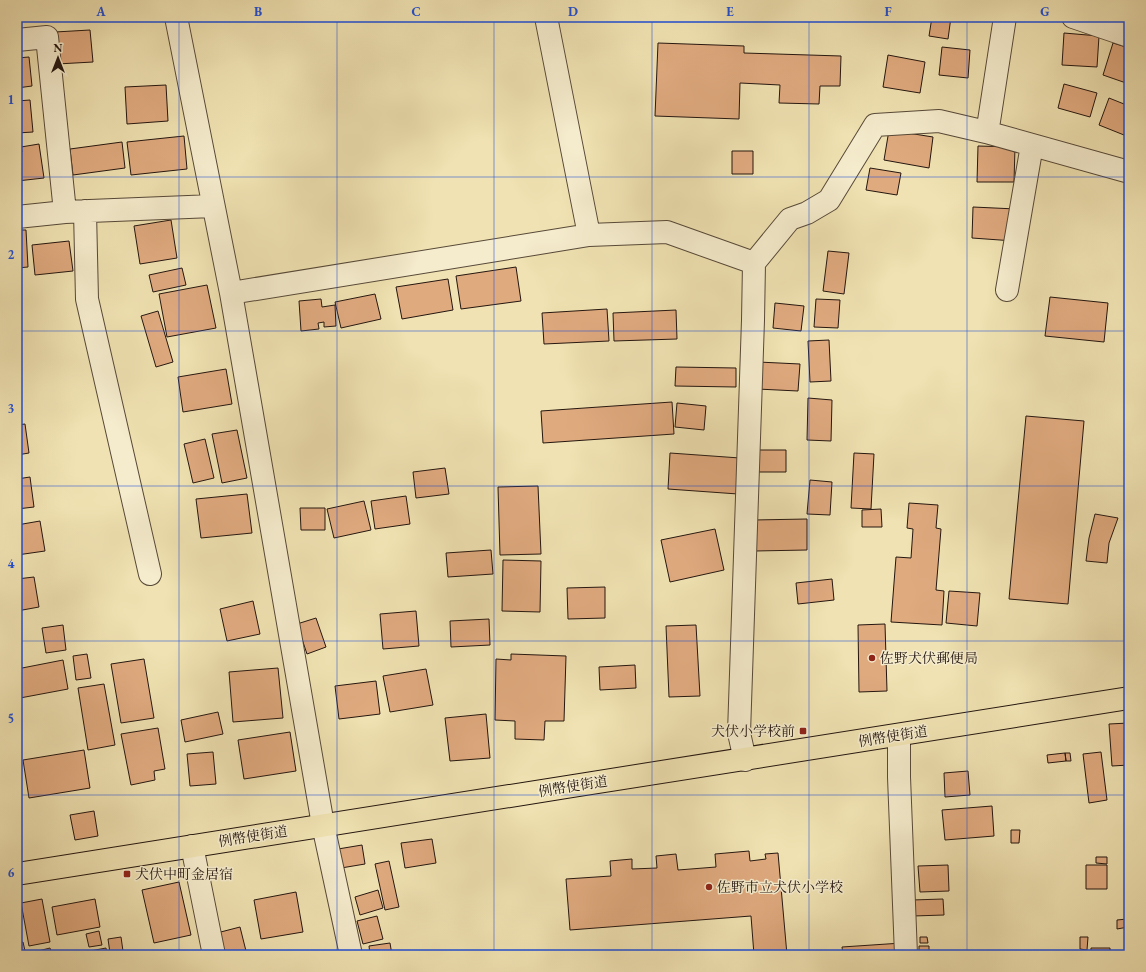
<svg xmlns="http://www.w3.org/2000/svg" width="1146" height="972" font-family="'EB Garamond','Noto Serif JP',serif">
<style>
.building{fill:#e0aa7f;stroke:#24160f}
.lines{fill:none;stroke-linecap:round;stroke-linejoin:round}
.minor-casing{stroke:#574938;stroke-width:24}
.major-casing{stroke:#24160f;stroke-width:24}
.minor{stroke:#f5eccd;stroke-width:22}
.major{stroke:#f0e2b2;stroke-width:22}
.grid{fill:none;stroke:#1d4ed8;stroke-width:1;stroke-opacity:0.55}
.poi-dot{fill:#8f2418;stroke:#f5eccd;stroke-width:1.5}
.labels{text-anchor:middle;stroke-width:3;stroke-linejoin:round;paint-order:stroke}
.poi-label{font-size:14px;fill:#24160f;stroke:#f5eccd;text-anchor:start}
.street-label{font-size:14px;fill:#24160f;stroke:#f5eccd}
.neatline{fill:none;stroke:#1d4ed8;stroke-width:1.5}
.grid-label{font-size:13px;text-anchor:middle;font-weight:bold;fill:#1d4ed8}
</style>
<rect width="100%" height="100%" fill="#f0e2b2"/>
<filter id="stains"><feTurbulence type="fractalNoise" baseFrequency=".005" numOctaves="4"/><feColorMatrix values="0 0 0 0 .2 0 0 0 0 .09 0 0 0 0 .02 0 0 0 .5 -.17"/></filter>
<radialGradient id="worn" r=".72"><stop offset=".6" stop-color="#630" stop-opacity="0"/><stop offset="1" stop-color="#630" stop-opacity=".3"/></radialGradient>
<path class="building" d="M100 17H115L116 21H100Z
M932 17H951L948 39 929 36Z
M90 30 93 62 57 64 55 32Z
M1064 33 1099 36 1097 67 1062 65Z
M658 43 744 46V53L841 56 840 86H820L819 104 779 103 780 85 740 83 739 119 655 116Z
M1113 43 1129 48V84L1103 75Z
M942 47 970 50 968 78 939 75Z
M888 55 925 62 920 93 883 87Z
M29 57 32 86 17 88V58Z
M1064 84 1097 93 1090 117 1058 108Z
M166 85 168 121 127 124 125 87Z
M1109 98 1129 106V137L1099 125Z
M30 100 33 132 17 133V101Z
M889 130 933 137 929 168 884 160Z
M184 136 187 169 131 175 127 142Z
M122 142 125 168 73 175 70 149Z
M39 144 44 178 17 181V152H22L21 147Z
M978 146 1015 147 1014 182H977Z
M732 151H753V174H732Z
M870 168 901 173 897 195 866 190Z
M973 207 1016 209 1014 241 972 238Z
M171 220 177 258 140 264 134 226Z
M17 230H26L28 267 17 268Z
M69 241 73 271 35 275 32 245Z
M828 251 849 253 844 294 823 291Z
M516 267 521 301 461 309 456 276Z
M182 268 186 285 153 292 149 275Z
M448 279 453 310 402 319 396 287Z
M207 285 216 328 167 337 159 294Z
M375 294 381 319 341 328 335 302Z
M1050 297 1108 303 1104 342 1045 336Z
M321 299 322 307 335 305 336 326 324 327V322L318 323 319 329 301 331 299 301Z
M816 299 840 300 838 328 814 327Z
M775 303 804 306 801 331 773 328Z
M607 309 609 341 544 344 542 313Z
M676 310 677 339 614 341 613 313Z
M158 311 173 362 156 367 141 316Z
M829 340 831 381 810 382 808 341Z
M758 362 800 364 798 391 757 389Z
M676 367 736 368V387L675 386Z
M226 369 232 404 183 412 178 377Z
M808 398 832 400 831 441 807 440Z
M672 402 674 434 543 443 541 411Z
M677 403 706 406 704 430 675 427Z
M1026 416 1084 421 1068 604 1009 599Z
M25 424 29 453 17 455V425Z
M237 430 247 478 222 483 212 434Z
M205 439 214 478 193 483 184 444Z
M750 450H786V472H750Z
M670 453 740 458 738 494 668 489Z
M854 453 874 454 871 509 851 508Z
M445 468 449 494 416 498 413 472Z
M30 477 34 507 17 509V479Z
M810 480 832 482 830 515 807 514Z
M538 486 541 554 500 555 498 487Z
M247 494 252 533 201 538 196 499Z
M406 496 410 524 375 529 371 501Z
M364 501 371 530 334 538 327 509Z
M909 503 938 505 936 528 941 529 936 590 944 591 942 625 891 622 896 557 911 558 913 529 907 528Z
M300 508H325V530H301Z
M881 509 882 527H862V510Z
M1095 514 1118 518 1109 543 1107 563 1086 561 1089 538Z
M807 519V550L755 551 754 520Z
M40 521 45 551 17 555V525Z
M715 529 724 570 670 582 661 540Z
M491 550 493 574 448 577 446 553Z
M503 560 541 561 540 612 502 611Z
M34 577 39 607 17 611V579Z
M832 579 834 600 798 604 796 583Z
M605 587V618L568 619 567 588Z
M949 591 980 593 977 626 946 623Z
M253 601 260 634 227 641 220 609Z
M416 611 419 646 383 649 380 614Z
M316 618 326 647 307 654 297 624Z
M489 619 490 645 451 647 450 621Z
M885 624 887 691 859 692 858 625Z
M63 625 66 650 46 653 42 628Z
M696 625 700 696 669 697 666 626Z
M87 654 91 678 76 680 73 656Z
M511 654 566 656 564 721H545L544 740 515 739V721L495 720 496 659 511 660Z
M144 659 154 718 121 723 111 664Z
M63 660 68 689 20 698 17 679V669Z
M635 665 636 688 600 690 599 667Z
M278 668 283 718 233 722 229 672Z
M426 669 433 705 390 712 383 676Z
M376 681 380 714 339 719 335 686Z
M104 684 115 745 88 750 78 688Z
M218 712 223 734 185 742 181 720Z
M486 714 490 758 450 761 445 718Z
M1129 723V765L1112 766 1109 724Z
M158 728 165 769 154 771 155 780 131 785 121 734Z
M290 732 296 771 244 779 238 740Z
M84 750 90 788 29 798 23 760Z
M213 752 216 784 190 786 187 754Z
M1101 752 1107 800 1089 803 1083 754Z
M1065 753 1066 761 1048 763 1047 755Z
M1065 753H1070L1071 761H1066Z
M968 771 970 795 945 797 944 773Z
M992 806 994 836 945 840 942 810Z
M94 811 98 836 75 840 70 815Z
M1011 830H1020L1019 843H1011Z
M432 839 436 863 405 868 401 843Z
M362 845 365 864 341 868 338 849Z
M749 851 750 861 766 859 765 854 778 853 787 955H754L751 916 570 930 566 879 611 876 610 861 632 859V869L657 868 656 856 676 854 678 870 716 867 715 854Z
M1096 857H1107V864L1096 863Z
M389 861 399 907 385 910 375 864Z
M948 865 949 891 920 892 918 866Z
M1086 865H1107V889H1086Z
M179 882 191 935 154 943 142 890Z
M378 890 383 908 360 915 355 897Z
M296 892 303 932 261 939 254 900Z
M42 899 50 942 29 946 21 903Z
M95 899 100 927 57 935 52 907Z
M943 899 944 915 913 916 912 900Z
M377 916 383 939 363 944 357 921Z
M1127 919 1128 927 1117 929V920Z
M240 927 247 955H218L213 934Z
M99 931 102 945 89 947 86 934Z
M121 937 123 951 110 953 108 939Z
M920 937H927L928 943H920Z
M1080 937H1088L1087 950 1080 949Z
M23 942 26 955H17V943Z
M390 943 392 955H370L369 946Z
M902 943 903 955H843L842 947Z
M919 946H929V952H919Z
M50 948 52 955H31L30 953Z
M106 948 107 955H90V951Z
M1091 948H1110V955H1091Z
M1085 952V955H1054V954Z"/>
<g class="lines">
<defs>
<path id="minor" d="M176 17 231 293 323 825 351 955
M546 17 589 235
M1005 17 989 121 986 132 1129 172
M1073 17 1129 36
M17 40 47 37 65 212
M85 211 87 299 150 574
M17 217 65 212 213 206
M754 263 790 219 807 213 829 200 875 125 939 121 986 132
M1007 290 1032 145
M231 293 589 235 667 232 754 263 753 320 739 733 745 760
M899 736V777L906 955
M192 846 214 955"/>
<path id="major" d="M17 874C387 813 759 759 1129 698"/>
</defs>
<use href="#minor" class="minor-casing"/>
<use href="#major" class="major-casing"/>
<use href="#minor" class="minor"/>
<use href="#major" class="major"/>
</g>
<path class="grid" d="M179 17V955M337 17V955M494 17V955M652 17V955M809 17V955M967 17V955M17 177H1129M17 331H1129M17 486H1129M17 641H1129M17 795H1129"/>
<g class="poi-dot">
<circle cx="872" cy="658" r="4"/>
<rect x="799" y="727" width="8" height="8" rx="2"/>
<rect x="123" y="870" width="8" height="8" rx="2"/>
<circle cx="709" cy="887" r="4"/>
</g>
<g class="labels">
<g class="poi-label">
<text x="880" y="663">佐野犬伏郵便局</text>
<text x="795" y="736" text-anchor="end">犬伏小学校前</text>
<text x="135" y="879">犬伏中町金居宿</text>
<text x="717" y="892">佐野市立犬伏小学校</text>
</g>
<g class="street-label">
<text transform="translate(893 736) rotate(-9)" y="5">例幣使街道</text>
<text transform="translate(573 786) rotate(-9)" y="5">例幣使街道</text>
<text transform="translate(253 836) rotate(-9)" y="5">例幣使街道</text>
</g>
</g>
<rect width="1146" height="972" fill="none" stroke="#f0e2b2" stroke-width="44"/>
<g transform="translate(58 58)" stroke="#f5eccd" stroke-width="3" paint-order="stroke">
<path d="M0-3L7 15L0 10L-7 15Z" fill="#24160f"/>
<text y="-6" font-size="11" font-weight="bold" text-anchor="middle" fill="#24160f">N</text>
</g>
<rect x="22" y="22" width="1102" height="928" class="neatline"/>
<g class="grid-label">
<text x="101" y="16">A</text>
<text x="258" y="16">B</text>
<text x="416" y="16">C</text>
<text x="573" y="16">D</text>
<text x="730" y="16">E</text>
<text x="888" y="16">F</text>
<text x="1045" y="16">G</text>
<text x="11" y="104">1</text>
<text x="11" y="259">2</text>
<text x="11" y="413">3</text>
<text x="11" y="568">4</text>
<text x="11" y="723">5</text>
<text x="11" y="877">6</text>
</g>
<rect width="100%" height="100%" filter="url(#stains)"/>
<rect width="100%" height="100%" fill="url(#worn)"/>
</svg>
